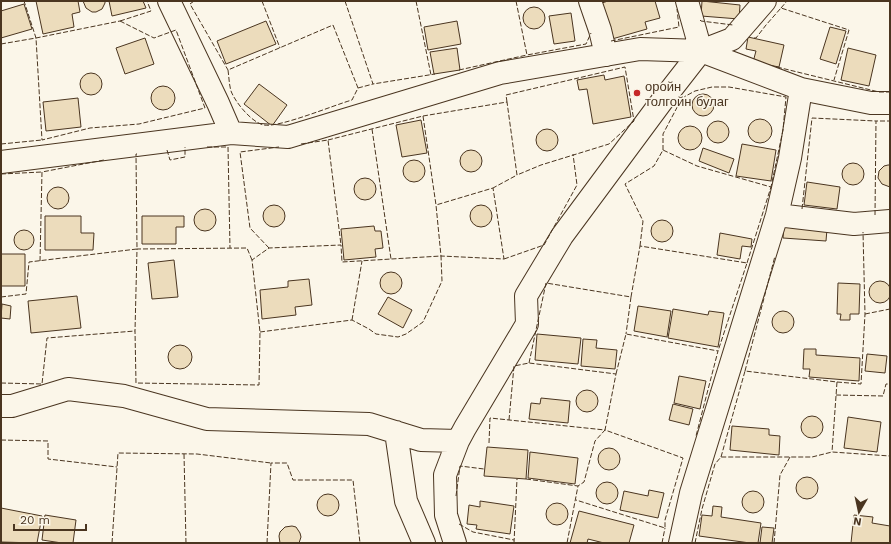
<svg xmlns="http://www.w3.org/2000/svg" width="891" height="544" font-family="'Work Sans',sans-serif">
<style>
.building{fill:#ecdcbc;stroke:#4a3520}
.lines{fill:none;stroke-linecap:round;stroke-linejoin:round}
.minor-casing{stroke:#4a3520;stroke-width:24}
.minor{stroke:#fbf6e9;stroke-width:22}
.fence{stroke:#4a3520;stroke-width:1;stroke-dasharray:5 2;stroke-linecap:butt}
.poi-dot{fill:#c62828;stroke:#fbf6e9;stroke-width:1.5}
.labels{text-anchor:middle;stroke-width:3;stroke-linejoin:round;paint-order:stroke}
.poi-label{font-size:13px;fill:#4a3520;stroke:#fbf6e9;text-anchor:start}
</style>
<rect width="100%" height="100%" fill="#fbf6e9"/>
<path class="building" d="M36 1H78L80 12 72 14 74 27 43 34Z
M83 1H105V3L102 9 96 12H92L86 8Z
M109 1H143L146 8 112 16Z
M608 1H655L660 18 645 22 647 29 612 39 602 3Z
M702 1 740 5 739 19 701 16Z
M24 4 32 29 1 38V11Z
M523 18a11 11 0 1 1 22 0a11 11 0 1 1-22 0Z
M571 13 575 41 554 44 549 16Z
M266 21 276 44 226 64 217 41Z
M457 21 461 44 428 50 424 27Z
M830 27 846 31 836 64 820 59Z
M748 37 784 45 779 67 753 62 756 51 746 49Z
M145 38 154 64 125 74 116 48Z
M457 48 460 70 434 74 430 52Z
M848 48 876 55 869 86 841 80Z
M80 84a11 11 0 1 1 22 0a11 11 0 1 1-22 0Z
M604 75 605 80 624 76 631 117 593 124 587 89 579 90 577 80Z
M259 84 287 105 272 126 244 104Z
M151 98a12 12 0 1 1 24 0a12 12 0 1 1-24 0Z
M692 105a11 11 0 1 1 22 0a11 11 0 1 1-22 0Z
M78 98 81 127 46 131 43 102Z
M748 131a12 12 0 1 1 24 0a12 12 0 1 1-24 0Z
M421 120 427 153 402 157 396 125Z
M707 132a11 11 0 1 1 22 0a11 11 0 1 1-22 0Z
M678 138a12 12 0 1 1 24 0a12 12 0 1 1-24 0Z
M536 140a11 11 0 1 1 22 0a11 11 0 1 1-22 0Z
M742 144 776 150 771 181 736 176Z
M703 148 734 159 729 173 699 161Z
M460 161a11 11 0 1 1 22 0a11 11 0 1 1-22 0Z
M403 171a11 11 0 1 1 22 0a11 11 0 1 1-22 0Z
M842 174a11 11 0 1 1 22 0a11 11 0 1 1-22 0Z
M888 165H890V187L882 184 878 178 879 171 884 166Z
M354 189a11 11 0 1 1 22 0a11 11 0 1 1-22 0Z
M807 182 840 187 837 209 804 205Z
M47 198a11 11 0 1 1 22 0a11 11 0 1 1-22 0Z
M470 216a11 11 0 1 1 22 0a11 11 0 1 1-22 0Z
M263 216a11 11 0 1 1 22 0a11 11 0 1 1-22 0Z
M194 220a11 11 0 1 1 22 0a11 11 0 1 1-22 0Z
M45 216H81V233H94L93 250H45Z
M142 216H184V227H176V244H142Z
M651 231a11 11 0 1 1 22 0a11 11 0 1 1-22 0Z
M374 226 375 231H381L383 248 375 249 376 257 344 260 341 229Z
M784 226 827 229 826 241 783 238Z
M14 240a10 10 0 1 1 20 0a10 10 0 1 1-20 0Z
M720 233 752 239 751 247 742 246 740 259 717 255Z
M1 254H25V286H1Z
M174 260 178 297 152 299 148 263Z
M380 283a11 11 0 1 1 22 0a11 11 0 1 1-22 0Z
M309 279 312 305 295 307 296 315 262 319 260 290 288 287V281Z
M869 292a11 11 0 1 1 22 0a11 11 0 1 1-22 0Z
M838 283 860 284 859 314H850V320H840L841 314H837Z
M77 296 81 328 31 333 28 301Z
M388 297 412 310 403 328 378 314Z
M2 304 11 306 10 319 1 318Z
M638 306 671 311 667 337 634 331Z
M673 309 708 315 709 311 724 313 718 347 668 338Z
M772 322a11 11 0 1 1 22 0a11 11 0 1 1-22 0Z
M537 334 581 338 578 364 535 360Z
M583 339 597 340 596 348 617 350 615 369 581 366Z
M168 357a12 12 0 1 1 24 0a12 12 0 1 1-24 0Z
M804 349H816V355L860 358 859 381 809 377 810 369H803Z
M867 354 887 356 885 373 865 371Z
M679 376 706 381 700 409 674 403Z
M576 401a11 11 0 1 1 22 0a11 11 0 1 1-22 0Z
M541 398 570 401 568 423 529 419 531 403 540 404Z
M673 404 693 409 689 425 669 420Z
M801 427a11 11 0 1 1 22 0a11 11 0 1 1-22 0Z
M848 417 881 422 877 452 844 448Z
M732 426 769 429V435L780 436 779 455 730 450Z
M487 447 528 450 526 479 484 476Z
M598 459a11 11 0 1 1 22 0a11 11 0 1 1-22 0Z
M530 452 578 458 575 484 528 478Z
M796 488a11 11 0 1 1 22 0a11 11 0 1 1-22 0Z
M596 493a11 11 0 1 1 22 0a11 11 0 1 1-22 0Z
M649 490 664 493 658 518 620 510 624 491 648 496Z
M742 502a11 11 0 1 1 22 0a11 11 0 1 1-22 0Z
M317 505a11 11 0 1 1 22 0a11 11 0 1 1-22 0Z
M480 501 514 506 510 534 476 529 477 525 467 524 469 505 480 507Z
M546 514a11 11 0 1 1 22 0a11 11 0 1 1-22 0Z
M713 506 722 507 721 517 761 523 758 543H750L699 536 702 515 712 516Z
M1 508 42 516 37 543 1 542Z
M579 511 634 525 629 543H604L588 539 587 543H570Z
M45 515 76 520 73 543H62L42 540Z
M854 515 873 517 872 523 890 526V543H851Z
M292 526 296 527 300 533 301 537 299 543H280L279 536 280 532 285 527Z
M762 527 774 528 772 543H760Z"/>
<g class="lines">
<defs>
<path id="minor" d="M169 1 218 103 231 133
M590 1 600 30 606 55
M687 1 701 51
M801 89 871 103H890
M1 162 231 133 288 137 500 73 640 49 701 51
M777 215 854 224 890 221
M1 406H12L68 389 124 396 207 419 369 424 421 440 458 441
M396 432 406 501 424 543
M455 543 446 515 445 475 458 441 465 428 527 324 526 296 562 236 662 101 701 51
M680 543 691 493 777 215 790 158 801 89 701 51 732 39 765 1"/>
</defs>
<use href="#minor" class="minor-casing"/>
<use href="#minor" class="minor"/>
<path class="fence" d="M194 1 190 4 228 70
M262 1 280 48
M345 1 373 84 435 74
M416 1 431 75
M516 1 527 55 586 44 591 33
M781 8 787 1
M700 20 701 21 733 25
M120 21 154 38 176 30 205 108 139 124 90 128 42 140 36 38Z
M120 21 151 11 147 1
M333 25 358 88 352 100C334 105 279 128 264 125 252 123 235 102 231 91 229 84 229 77 228 70Z
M754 38H756L766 25 781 8 849 30 834 80
M611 41 679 27 677 9
M1 44 36 38 24 1
M777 67 879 92H890
M459 70 527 55
M358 88 373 84
M507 102 506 95 625 67 634 121 609 144 541 165 517 175
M423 116 507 102 517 175 493 188
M372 129 391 259
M328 140 423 116 436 205 441 256 504 259 493 188 436 205
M1 144 42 140
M301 144 328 140 341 245
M207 147H228L230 248
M167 150 170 160 185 157V147
M663 150V134L682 98 695 91 712 87H729L786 97 783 130 771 187
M1 174 42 172
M802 209 812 118 876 121
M875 215 876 121H890
M640 246 643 221 625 184 654 166 663 150 697 166 771 187 747 263
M269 248 250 228 240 152 279 147
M504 259 544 245 577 185 573 154
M252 260 247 248 137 249 135 331 136 383 259 385 260 332 252 260 269 248 341 245 342 262 441 256 442 281 423 322 406 334 398 337 376 334 369 329 352 320 260 332
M40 261 42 172 104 160
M1 297 26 294 29 262 137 249 136 154H137
M631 297 640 246 747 263 718 351
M865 314 890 309
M352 320 362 261
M529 363 546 283 631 297 626 334
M745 371 775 256
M616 374 626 334 718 351 696 436
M837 382 861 384 865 314 863 232
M1 383 42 384 47 338 135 331
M836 395 883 396 886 384H890
M509 420 514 366 529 363 616 374 605 430 683 458 665 520V528L576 500
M1 440 48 441V459L117 467
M489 443 490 418 605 430 595 441 584 482 578 486
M184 454 186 543
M721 457 745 371 837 382 832 452
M526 479 578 486 567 543
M456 496 460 466 484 469
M459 524 473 532 514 540
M112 543 118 453 197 454 271 463
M267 543 271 463H287L293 480H353L360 543
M514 543 517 479
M662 543 665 528
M695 543 702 509 715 464 721 457H812L832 452 890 456
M774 543 780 475 790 457"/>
</g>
<circle class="poi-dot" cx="637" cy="93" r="4"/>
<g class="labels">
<g class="poi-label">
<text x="645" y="91">оройн<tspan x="645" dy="15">толгойн булаг</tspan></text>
</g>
</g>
<rect width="891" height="544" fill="none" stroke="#4a3520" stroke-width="4"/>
<g transform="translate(859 512) rotate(189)" stroke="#fbf6e9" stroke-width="3" paint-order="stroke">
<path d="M0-3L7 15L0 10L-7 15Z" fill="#4a3520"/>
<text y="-6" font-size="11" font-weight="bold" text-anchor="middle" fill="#4a3520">N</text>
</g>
<path d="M14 524v6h72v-6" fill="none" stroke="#4a3520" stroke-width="2"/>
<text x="20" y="524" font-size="12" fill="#4a3520" stroke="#fbf6e9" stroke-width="3" paint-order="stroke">20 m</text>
</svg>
